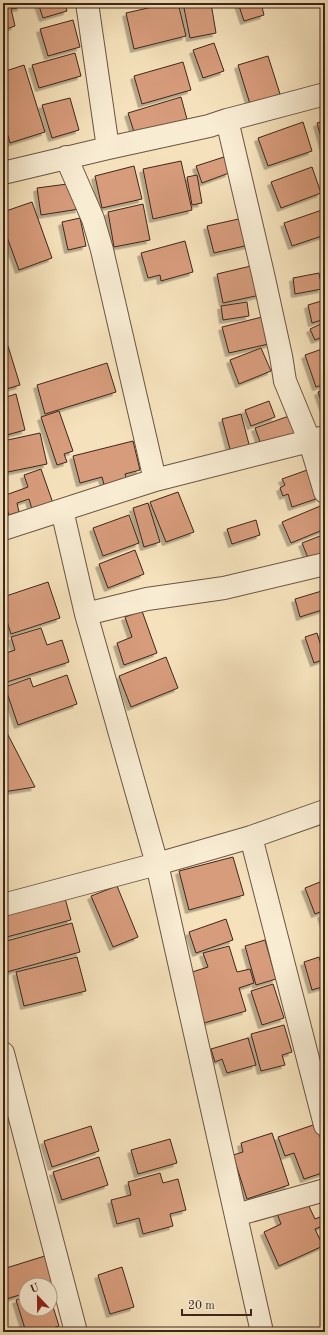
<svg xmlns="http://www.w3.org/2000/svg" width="328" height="1335" font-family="'Old Standard TT',serif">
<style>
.building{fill:#d79c7b;stroke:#3e261a;filter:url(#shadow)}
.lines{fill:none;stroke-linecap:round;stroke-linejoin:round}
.minor-casing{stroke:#6c5542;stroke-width:24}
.minor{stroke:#f8ecd3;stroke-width:22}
</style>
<defs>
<filter id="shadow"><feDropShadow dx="-3.5" dy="3.5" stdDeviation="0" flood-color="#0004"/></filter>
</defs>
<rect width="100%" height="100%" fill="#f5e2bc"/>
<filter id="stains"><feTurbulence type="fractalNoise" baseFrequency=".005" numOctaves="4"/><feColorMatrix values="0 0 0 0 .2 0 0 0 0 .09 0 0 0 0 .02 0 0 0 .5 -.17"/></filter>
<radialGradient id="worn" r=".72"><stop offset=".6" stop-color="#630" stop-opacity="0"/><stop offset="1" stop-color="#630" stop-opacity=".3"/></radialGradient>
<path class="building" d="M3 3H20L21 7 11 9 15 26 3 30Z
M38 3H65L67 11 43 18Z
M170 3H178L186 36 134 49 126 13Z
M183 3H211L216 33 190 38Z
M238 3H261L264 15 244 21Z
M73 20 80 47 48 56 40 29Z
M214 43 224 71 203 78 193 50Z
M75 53 81 76 39 88 32 65Z
M268 56 280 94 250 104 238 65Z
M183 62 191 90 142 104 134 76Z
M24 65 45 132 10 143 3 119V72Z
M181 97 188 123 136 138 128 113Z
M70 98 79 130 52 138 42 105Z
M325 121V152L317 123Z
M303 122 312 151 268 166 258 138Z
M224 157 229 173 202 183 196 166Z
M181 161 192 210 153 219 143 169Z
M134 166 142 199 102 208 95 176Z
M312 167 321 193 281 208 271 182Z
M197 175 202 203 192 205 187 177Z
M75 183 79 209 41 215 37 188Z
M32 202 52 258 19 270 3 226V212Z
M143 204 150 240 114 247 108 212Z
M325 209V235L292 246 284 223Z
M80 218 86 246 68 250 62 222Z
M243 218 249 245 214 253 207 226Z
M185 241 193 272 161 281 160 275 148 278 141 253Z
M268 262 274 292 223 303 217 274Z
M319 273 322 289 295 294 293 278Z
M325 300V319L312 323 308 305Z
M247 302 249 316 223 320 221 306Z
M266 316 273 343 229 353 222 327Z
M325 322V336L315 340 310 329Z
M8 346 20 385 3 390V348Z
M261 348 271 371 239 384 230 360Z
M325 348V384L316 387 305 355Z
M107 363 116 392 45 414 37 385Z
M325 389V412L318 392Z
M16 394 25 430 3 436V398Z
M269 401 275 417 251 426 245 410Z
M59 411 73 451 64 454 67 462 57 465 41 417Z
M241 414 250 448 231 453 222 419Z
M289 416 297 438 263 450 255 428Z
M40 433 47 464 3 473V441Z
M133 441 140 470 125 474 128 483 105 488 102 477 80 483 73 456Z
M41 469 55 509 34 516 29 499 17 503 19 512 9 515 3 496 28 487 24 475Z
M310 469 319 498 292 507 288 494 283 496 280 488 285 485 282 479Z
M178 492 194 532 166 542 150 502Z
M148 503 160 542 144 547 133 508Z
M325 504V529L291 543 282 522Z
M129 515 139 543 103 556 93 528Z
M256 520 260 535 232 544 227 529Z
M325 534V559L311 565 302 543Z
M135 550 144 574 108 588 99 564Z
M48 582 60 618 11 634 3 609V597Z
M325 590V609L300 617 295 599Z
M142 611 157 653 124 665 117 643 132 637 125 617Z
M41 628 47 645 62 640 69 662 4 683 3 679V654L15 650 11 637Z
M325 631V646L320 633Z
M317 633 325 659 314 663 305 637Z
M166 657 178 688 131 707 119 676Z
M67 675 77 704 18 725 5 687 30 678 33 687Z
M3 733H7L35 787 3 792Z
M233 857 244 895 189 910 179 871Z
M325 880V910L315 914 305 888Z
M117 886 138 937 113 947 91 896Z
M63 891 71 920 3 938V906Z
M325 913V928L321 914Z
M226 919 233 940 196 953 189 932Z
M72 923 80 952 3 973V942Z
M265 940 276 979 256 985 245 946Z
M229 946 237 972 250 969 254 983 239 988 246 1011 204 1023 189 973 208 967 203 953Z
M77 957 86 991 24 1006 16 972Z
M319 957 325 976V986L312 990 304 962Z
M273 984 284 1018 262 1025 251 991Z
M284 1025 292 1052 282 1055 285 1065 261 1071 251 1034Z
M248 1038 256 1065 227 1073 222 1059 215 1062 211 1049Z
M316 1124 325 1152V1172L304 1179 294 1153 285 1156 278 1137Z
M91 1126 99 1151 52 1167 44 1141Z
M272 1133 289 1185 247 1199 233 1155 243 1152 241 1143Z
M170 1139 177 1163 138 1174 131 1150Z
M99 1157 108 1185 62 1200 53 1172Z
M160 1173 163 1183 178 1179 186 1210 170 1214 173 1226 143 1234 139 1218 117 1224 111 1200 131 1195 128 1182Z
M305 1198 315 1219 325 1215V1225L315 1229 323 1246 279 1266 264 1232 281 1224 276 1211Z
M48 1255 57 1283 50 1285H26V1293L3 1300V1269Z
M122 1267 134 1307 110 1314 98 1275Z
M26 1297V1309H50V1297L59 1326 41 1332H26L16 1300Z"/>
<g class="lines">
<defs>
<path id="minor" d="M87 3 108 148
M227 120 263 274 281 356 285 381 310 442 325 492
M66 157 93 219 102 250 155 480
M3 173 108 148 209 126 227 120 325 94
M3 529 155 480 325 437
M86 614 147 599 224 588 325 564
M251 837 325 1125
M3 905 157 864 86 614 62 510
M3 1053 76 1332
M236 1215 325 1190
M262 1332 157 864 251 837 325 811"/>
</defs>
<use href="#minor" class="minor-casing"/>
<use href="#minor" class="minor"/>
</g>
<rect width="328" height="1335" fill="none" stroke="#f5e2bc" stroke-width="16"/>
<rect x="4" y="4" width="320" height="1327" fill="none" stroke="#3e261a" stroke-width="2"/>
<rect x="8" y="8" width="312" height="1319" fill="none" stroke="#3e261a"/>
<g transform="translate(38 1297) rotate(338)"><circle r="19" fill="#f8ecd3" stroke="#ae9d89"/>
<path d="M0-3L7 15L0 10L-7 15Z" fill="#8f2418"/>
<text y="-6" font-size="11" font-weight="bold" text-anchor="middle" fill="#3e261a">U</text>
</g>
<path d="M182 1309v6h69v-6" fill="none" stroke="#3e261a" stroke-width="2"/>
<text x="188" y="1309" font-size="12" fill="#3e261a" stroke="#f8ecd3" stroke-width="3" paint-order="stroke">20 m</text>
<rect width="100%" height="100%" filter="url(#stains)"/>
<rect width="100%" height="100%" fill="url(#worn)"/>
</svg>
